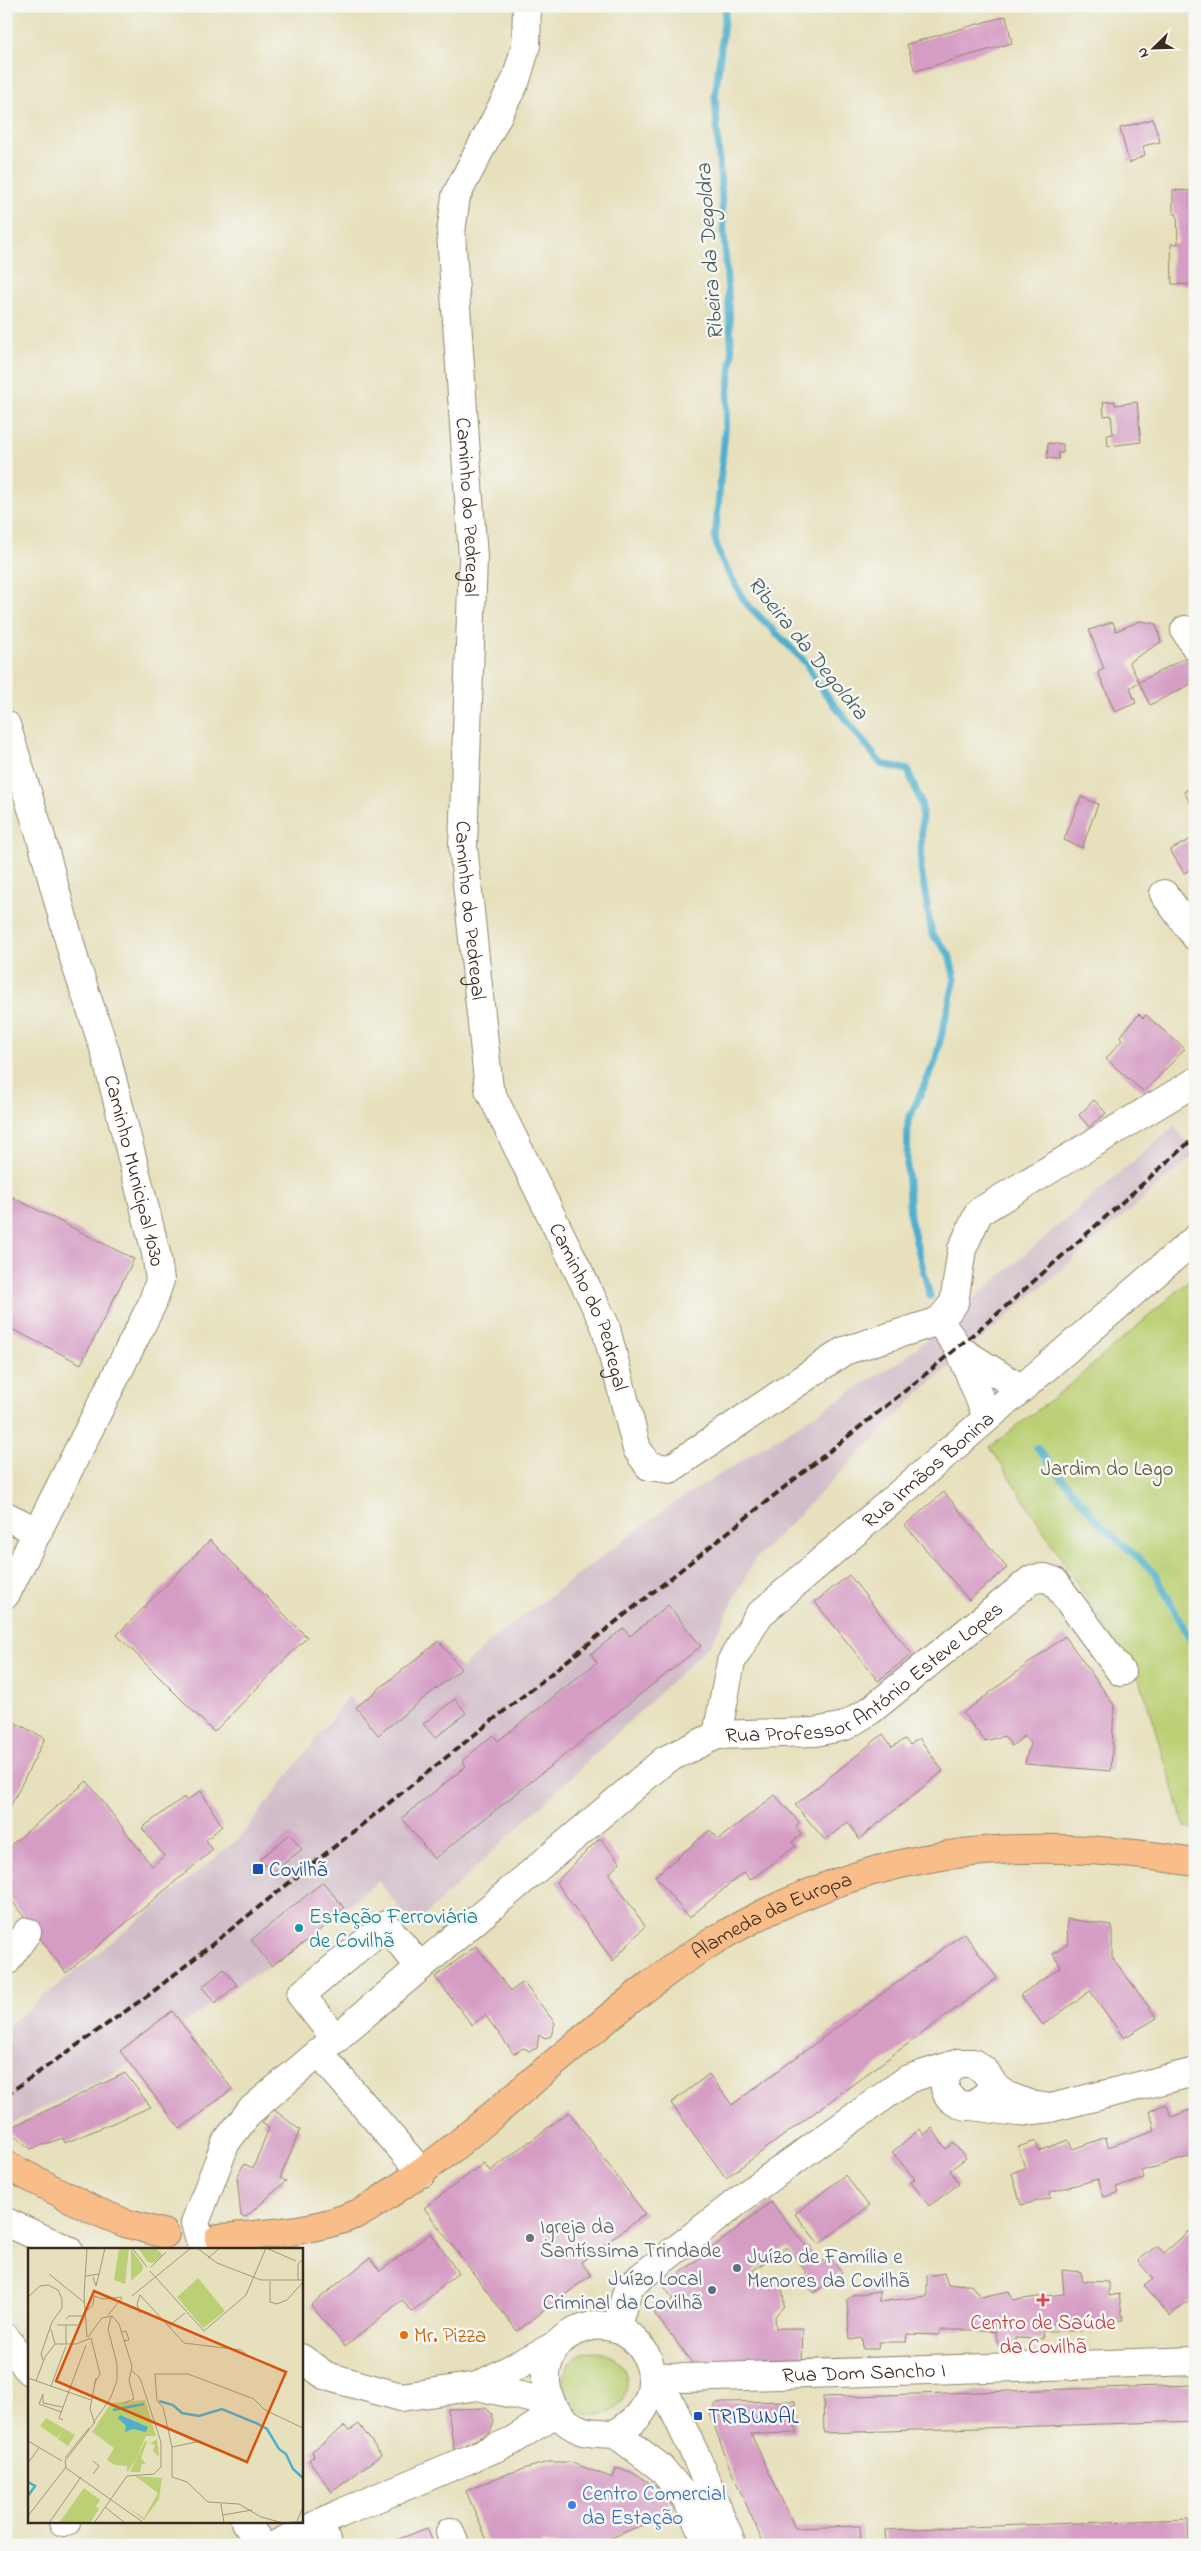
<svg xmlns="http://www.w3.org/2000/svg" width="1201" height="2551" font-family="'Indie Flower',sans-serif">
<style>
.industrial{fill:#d1bdc9}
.green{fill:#bbd074;stroke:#7b7d49}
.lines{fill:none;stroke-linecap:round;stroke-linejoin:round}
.stream{stroke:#4eafcd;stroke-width:7}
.building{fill:#d59cc4}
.minor-casing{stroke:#90856d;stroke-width:30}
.major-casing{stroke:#90856d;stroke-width:30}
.minor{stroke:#fff;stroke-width:28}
.major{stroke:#f8bd89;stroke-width:28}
.rail{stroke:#3b2a1e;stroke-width:4;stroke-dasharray:8 4;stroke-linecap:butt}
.transit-dot{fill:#1a4fb4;stroke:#f6f6f2;stroke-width:2}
.culture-dot{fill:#0f9aa8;stroke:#f6f6f2;stroke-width:2}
.worship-dot{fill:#6b7280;stroke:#f6f6f2;stroke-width:2}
.service-dot{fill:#5c6f8a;stroke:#f6f6f2;stroke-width:2}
.health-dot{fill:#e0444e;stroke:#f6f6f2;stroke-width:2}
.food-dot{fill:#e8710a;stroke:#f6f6f2;stroke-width:2}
.shop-dot{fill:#3f7fe0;stroke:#f6f6f2;stroke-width:2}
.labels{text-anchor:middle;stroke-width:5;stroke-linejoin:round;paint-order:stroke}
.street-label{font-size:21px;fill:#3b2a1e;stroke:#f6f6f2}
.park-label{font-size:21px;fill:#5b5434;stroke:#f6f6f2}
.transit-label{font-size:21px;fill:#164399;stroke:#f6f6f2;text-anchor:start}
.culture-label{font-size:21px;fill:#0d838f;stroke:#f6f6f2;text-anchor:start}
.worship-label{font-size:21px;fill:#5b616d;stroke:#f6f6f2;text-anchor:start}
.service-label{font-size:21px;fill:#4e5e75;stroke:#f6f6f2;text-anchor:start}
.health-label{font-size:21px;fill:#be3a42;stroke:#f6f6f2}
.food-label{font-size:21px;fill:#c56008;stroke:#f6f6f2;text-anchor:start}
.shop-label{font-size:21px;fill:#366cbe;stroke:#f6f6f2;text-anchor:start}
.water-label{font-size:22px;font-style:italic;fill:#42595b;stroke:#f6f6f2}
.inset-river{fill:none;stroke:#4eafcd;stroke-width:2.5}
.inset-road{fill:none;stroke:#a2977d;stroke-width:1}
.view{fill:#d7540e;fill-opacity:0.15;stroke:#d7540e;stroke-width:2.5}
.inset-edge{fill:none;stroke:#3b2a1e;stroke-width:2.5}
</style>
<rect width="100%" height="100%" fill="#f6f6f2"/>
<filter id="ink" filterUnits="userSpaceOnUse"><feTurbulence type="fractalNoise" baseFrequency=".02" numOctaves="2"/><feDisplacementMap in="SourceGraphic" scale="10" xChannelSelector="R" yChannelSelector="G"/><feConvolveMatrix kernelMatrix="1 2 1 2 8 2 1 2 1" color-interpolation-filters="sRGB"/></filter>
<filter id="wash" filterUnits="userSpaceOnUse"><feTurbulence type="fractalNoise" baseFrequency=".0096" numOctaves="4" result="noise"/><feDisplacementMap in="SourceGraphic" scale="20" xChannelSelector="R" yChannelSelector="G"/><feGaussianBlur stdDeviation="1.12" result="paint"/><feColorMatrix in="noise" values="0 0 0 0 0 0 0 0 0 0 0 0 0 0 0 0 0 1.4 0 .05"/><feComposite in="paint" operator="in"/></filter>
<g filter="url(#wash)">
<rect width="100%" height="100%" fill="#e6e0bc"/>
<path class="industrial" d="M1174 1126 1195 1151V1154L922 1390 754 1560 712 1643 414 1926 378 1881 292 1952 291 1951 271 1966 237 1985 119 2071 6 2126V2027L240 1838 349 1696 378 1735 461 1669 495 1637 667 1508 906 1357Z"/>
<path class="green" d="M1195 1276V1829L1185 1827 1141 1683 990 1447 1066 1388Z
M563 2383a32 32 0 1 1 64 0a32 32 0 1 1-64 0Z"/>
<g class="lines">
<path class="stream" d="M726 6 715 97 732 354 715 539 721 559 745 602 806 663 817 683 881 764 908 770 922 806 921 870 932 934 949 954 955 979 935 1062 908 1121 907 1165 910 1218 930 1296
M1037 1448 1100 1524 1154 1572 1195 1648"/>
</g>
<g id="blocks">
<path class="building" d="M1006 16 1012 43 915 71 907 44Z
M1153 119 1160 142 1143 146 1145 155 1129 163 1120 128Z
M1173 190 1195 191V285L1172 284 1171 244H1178L1177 214H1173Z
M1115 401V405L1137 402 1141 442 1108 446 1107 435 1113 434 1111 415 1104 416 1103 402Z
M1048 443 1063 444V453H1058L1059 459 1047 458Z
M1140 621 1156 624 1161 642 1129 662 1139 682 1130 688 1136 703 1115 712 1098 672 1104 669 1089 630 1113 622 1116 631Z
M1185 658 1195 676V682L1150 705 1139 682Z
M1195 785V812L1184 792Z
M1081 797 1098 804 1082 848 1064 840Z
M1195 837V867L1184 873 1170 850Z
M1139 1014 1143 1018 1146 1015 1185 1049 1144 1092 1106 1059 1122 1040 1120 1036Z
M1094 1100 1106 1113 1089 1127 1079 1115Z
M6 1194 134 1259 81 1364 6 1326Z
M944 1492 1007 1568 969 1600 905 1525Z
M210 1540 307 1637 214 1732 117 1635Z
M849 1575 912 1654 878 1681 815 1602Z
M668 1605 701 1646 434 1859 402 1818 466 1766 462 1761 493 1735 498 1741 597 1662 591 1654 624 1628 630 1636Z
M1065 1636 1114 1705 1111 1771 1025 1764 1030 1743 1024 1736 1012 1746 1004 1736 985 1741 963 1713Z
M439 1641 461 1669 378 1735 356 1707Z
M455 1699 466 1713 435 1738 423 1724Z
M6 1718 45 1738 6 1815Z
M883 1734 892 1747 905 1739 910 1745 919 1738 943 1771 859 1839 848 1822 825 1840 795 1805Z
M87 1781 152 1866 164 1856 142 1828 184 1797 186 1801 201 1791 222 1826 206 1840 213 1850 66 1973 6 1893V1849Z
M775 1795 799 1822 796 1827 801 1835 792 1842 796 1846 750 1880 744 1872 689 1918 655 1876 710 1830 719 1839Z
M290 1834 302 1849 272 1873 260 1859Z
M600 1838 620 1862 609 1874 645 1926 613 1961 556 1882Z
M323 1882 344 1908 312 1937 271 1966 251 1940Z
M1067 1919 1112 1925V1957L1157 2018 1124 2038 1090 1991 1043 2025 1020 1995 1061 1967 1053 1954 1068 1944Z
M964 1933 997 1978 726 2178 671 2103 709 2074 732 2105Z
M476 1946 511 1991 523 1982 555 2023 551 2036 546 2038 539 2035 537 2048 530 2051 523 2048 514 2054 485 2015 472 2025 435 1977Z
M224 1969 237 1985 215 2003 202 1987Z
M172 2011 232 2089 180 2129 120 2051Z
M125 2073 151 2107 65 2143 63 2138 31 2149 6 2130Z
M1166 2104 1172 2117 1195 2108V2155L1142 2171 1144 2179 1116 2187 1118 2193 1104 2197 1098 2179 1050 2192 1051 2198 1021 2205 1012 2173 1025 2168 1018 2147 1036 2141 1039 2151 1068 2140 1073 2149 1106 2137 1108 2147 1155 2131 1150 2111Z
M273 2109 300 2130 280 2178 286 2181 246 2217 241 2216 237 2177 244 2164 253 2168 269 2128 262 2123Z
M569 2112 645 2214 581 2262 591 2275 517 2331 424 2208 484 2163 490 2171Z
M932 2128 946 2149 953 2143 966 2158 950 2170 959 2184 929 2206 911 2182 915 2179 892 2152 920 2129 924 2135Z
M845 2175 869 2206 819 2244 795 2214Z
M771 2202 820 2263 829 2256 842 2272 814 2293 801 2277 807 2272 787 2247 752 2271 763 2283 777 2285 783 2291 784 2306 775 2316 776 2328H803L802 2360 693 2364 654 2313 673 2299 664 2286Z
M1189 2231 1195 2238V2284L1192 2286 1195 2295 1170 2316 1144 2286 1153 2279 1138 2261 1157 2245 1164 2253Z
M431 2233 458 2273 412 2312 402 2300 345 2347 311 2305 370 2258 380 2271Z
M1062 2270 1081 2272 1083 2281 1109 2282V2296L1119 2294 1123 2320 1079 2323 1081 2331H1042L1043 2339 1015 2338V2346H999L995 2332 982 2330H940V2335L907 2334 906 2342H879L878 2349H863L862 2338 850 2340 847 2300 852 2295 879 2291V2302L927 2296V2276L944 2273 948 2285 970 2284 981 2297 1009 2291 1013 2300 1064 2294Z
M1194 2385 1195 2421 824 2433 823 2397Z
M795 2401 796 2433 751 2434 795 2528 860 2526 861 2545H764L757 2529 730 2468 709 2412 717 2403 722 2402Z
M486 2408 492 2414 494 2422 490 2433 454 2450 448 2409Z
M359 2424 381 2455 332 2492 309 2460 314 2456 312 2451 345 2426 349 2431Z
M548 2462H570L613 2478 616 2468 631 2472 658 2488 669 2500 674 2511 595 2545H557L542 2542 540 2545H489L466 2491 506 2474Z
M1188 2519 1189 2545H886L885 2530Z
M427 2528 434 2545H384Z"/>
</g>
</g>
<g filter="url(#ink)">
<use href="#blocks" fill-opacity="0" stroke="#90856d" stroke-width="1"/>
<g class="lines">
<defs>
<g id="minor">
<path id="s1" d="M527 6 526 46 516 80 456 196 451 233 473 558 463 846 489 1089 605 1325 637 1449 649 1466 670 1469 844 1351 939 1321"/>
<path d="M1185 630 1195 646"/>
<path id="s2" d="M6 725 40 834 75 962 105 1051 156 1253 160 1280 152 1304 6 1594"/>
<path d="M1164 894 1195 936"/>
<path d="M939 1321 954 1303 962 1249 979 1212 1195 1082"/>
<path d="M939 1321 960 1350 987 1417"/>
<path d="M960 1350 1020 1388"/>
<path d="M6 1516 38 1532"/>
<path id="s3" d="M717 1735 731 1662 759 1615 1195 1239"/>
<path d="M6 1962 27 1932"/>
<path d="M336 2039 301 1995 386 1925 420 1967"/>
<path d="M319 2053 422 2173"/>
<path d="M959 2063C934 2078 944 2107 972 2106L985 2096"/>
<path d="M972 2106 1018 2112 1050 2108 1195 2072"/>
<path d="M6 2222 68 2250"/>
<path id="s4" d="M203 2250 195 2223 226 2142 250 2111 665 1760 717 1735 815 1732 845 1726 871 1710 1032 1579 1045 1578 1054 1581 1121 1672"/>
<path d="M595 2325C603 2326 612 2326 619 2329 651 2345 663 2384 640 2414 634 2422 624 2428 616 2434 605 2433 591 2434 581 2430 546 2417 535 2372 558 2344 568 2332 582 2329 595 2325Z"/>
<path d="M616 2328 629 2286 751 2191 908 2079 959 2063H973L985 2071 994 2086 1008 2096 1031 2105 1050 2108"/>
<path d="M6 2338 29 2371"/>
<path d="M301 2358 326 2376 401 2397 478 2386 558 2344"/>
<path id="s5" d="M653 2376 685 2378 1195 2361"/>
<path d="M478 2386 550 2403"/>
<path d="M652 2386 670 2402 696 2456 732 2545"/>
<path d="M616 2434 661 2468 686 2498 709 2545"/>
<path d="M63 2522H66"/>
<path d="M245 2522 262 2545"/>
<path d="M319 2523 328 2545"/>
<path d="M450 2532 455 2545"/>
<path d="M275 2545 339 2514 512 2441 557 2412"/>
</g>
<g id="major">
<path d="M6 2165 91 2209 125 2223 165 2234"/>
<path id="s6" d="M219 2238C265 2234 315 2232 359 2213 371 2208 384 2197 395 2190 452 2153 502 2106 554 2063 605 2021 657 1975 715 1940 872 1847 1016 1833 1195 1862"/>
</g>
</defs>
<use href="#minor" class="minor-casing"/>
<use href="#major" class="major-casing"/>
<use href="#minor" class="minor"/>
<use href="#major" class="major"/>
<path class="rail" d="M6 2095 150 1994 921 1378 996 1315 1195 1137"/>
</g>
</g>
<g class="transit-dot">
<rect x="252" y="1863" width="12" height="12" rx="2.5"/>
<rect x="693" y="2411" width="10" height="10" rx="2.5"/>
</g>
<circle class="culture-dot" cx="299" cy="1928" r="5"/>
<circle class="worship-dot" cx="530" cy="2238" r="5"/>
<g class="service-dot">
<circle cx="737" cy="2268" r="5"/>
<circle cx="712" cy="2290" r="5"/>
</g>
<path class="health-dot" d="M1040.5 2292.5h5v5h5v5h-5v5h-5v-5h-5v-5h5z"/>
<circle class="food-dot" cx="404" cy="2335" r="5"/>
<circle class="shop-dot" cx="572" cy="2505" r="5"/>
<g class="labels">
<g class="street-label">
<text dy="7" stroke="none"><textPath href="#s1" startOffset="518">Caminho do Pedregal</textPath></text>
<text dy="7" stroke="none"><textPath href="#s1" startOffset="922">Caminho do Pedregal</textPath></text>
<text dy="7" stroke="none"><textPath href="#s2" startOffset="464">Caminho Municipal 1030</textPath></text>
<text dy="7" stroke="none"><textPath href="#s1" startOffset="1342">Caminho do Pedregal</textPath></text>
<text dy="7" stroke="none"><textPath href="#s3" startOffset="352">Rua Irmãos Bonina</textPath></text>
<text dy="7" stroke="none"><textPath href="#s4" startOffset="922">Rua Professor António Esteve Lopes</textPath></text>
<text dy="7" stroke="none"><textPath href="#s6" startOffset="654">Alameda da Europa</textPath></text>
<text dy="7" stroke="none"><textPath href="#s5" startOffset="211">Rua Dom Sancho I</textPath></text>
</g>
<g class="park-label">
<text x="1107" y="1475">Jardim do Lago</text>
</g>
<g class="transit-label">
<text x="269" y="1876">Covilhã</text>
<text x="708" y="2423">TRIBUNAL</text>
</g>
<g class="culture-label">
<text x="309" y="1923">Estação Ferroviária<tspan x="309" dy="24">de Covilhã</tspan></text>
</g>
<g class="worship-label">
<text x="540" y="2233">Igreja da<tspan x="540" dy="24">Santíssima Trindade</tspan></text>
</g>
<g class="service-label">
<text x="747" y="2263">Juízo de Família e<tspan x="747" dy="24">Menores da Covilhã</tspan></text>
<text x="702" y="2285" text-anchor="end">Juízo Local<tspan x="702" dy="24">Criminal da Covilhã</tspan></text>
</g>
<g class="health-label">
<text x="1043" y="2329">Centro de Saúde<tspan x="1043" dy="24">da Covilhã</tspan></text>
</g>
<g class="food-label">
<text x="414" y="2342">Mr. Pizza</text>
</g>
<g class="shop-label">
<text x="582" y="2500">Centro Comercial<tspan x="582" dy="24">da Estação</tspan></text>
</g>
<g class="water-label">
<text transform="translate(708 252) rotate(-94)" y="8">Ribeira da Degoldra</text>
<text transform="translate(809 647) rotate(51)" y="8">Ribeira da Degoldra</text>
</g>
</g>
<g transform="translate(28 2248)">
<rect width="275" height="275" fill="#e6e0bc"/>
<path d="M91 0H101L97 36 86 32ZM110 0H127L135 7 125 15 120 14ZM103 1 115 18 114 23 103 33ZM170 30 197 63 175 80 149 49ZM117 152 128 188H118L107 213 99 224V218L87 217 79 212 86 200 64 184 83 155ZM18 170 47 187 40 198 30 191 34 183 29 190 12 178ZM129 191 131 209 125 203 127 197 119 194 113 210 118 216H114L112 224H102L117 193 123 195ZM107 228 134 230 131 251 116 272 99 259 116 270 130 245ZM56 240 72 252 68 258 71 261 62 275H31Z" fill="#bbd074"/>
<path d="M92 167 120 179 118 184 105 181 97 184 98 178 90 170Z" fill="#4eafcd"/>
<path class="inset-river" d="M131 153 145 157 154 165 171 168 194 161 228 175 239 181 251 201 258 206 265 221 275 230M85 162 116 156M0 234 7 238 0 248"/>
<path class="inset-road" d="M104 0 119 19M169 0 189 15 233 32H275M238 0 268 13M180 10 192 0M123 19 138 4M122 23 176 83 218 47 238 0M21 26 57 55M58 28 71 26 77 0M65 29 68 38 71 26M270 32V16L275 11M242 33V54L249 56 259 52 275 34M104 48 163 0M0 49 12 38 20 37 30 42 34 51V60L24 74 13 106 15 112M58 63 65 57 66 48 75 51 94 49M112 65 109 56 112 47 156 95 213 102 219 107M80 67 94 50M38 71 41 68H58M29 77H53M38 77V96M141 78 157 65M23 81 27 96M94 84 98 83 101 92 96 93M59 89 56 47 59 0M60 89 74 70 84 68 91 76 104 118 101 133 106 151 96 155M27 96H48L63 90 72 126 66 136M0 130 63 152M8 133 17 109 27 96M23 138 38 98M129 153 135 159 144 199V229L159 234 180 254 211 256 233 269 255 275M129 153 127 126H160L226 151 237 162 275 180M33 164 11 156 15 146V155L34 159M35 172 31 170 58 97M66 173 62 161 68 130M65 175 82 151 89 133V116L80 81 83 69M0 193 34 213M144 199 173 193M37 210 61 180M37 213 67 174M0 215 11 200M38 220 116 275M65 226 71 218 65 213M193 256 196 275M77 259 97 275M195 267 224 262M0 268 38 219 37 213M269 273 275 259M21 275 53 229M66 275 99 228 126 226 133 219V194L112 130 104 123M256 275 275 273"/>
<path class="view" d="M66 43 258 124 219 214 28 133Z"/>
<rect width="275" height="275" class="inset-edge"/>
</g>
<rect width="1201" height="2551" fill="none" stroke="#f6f6f2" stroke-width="25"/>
<g transform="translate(1154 48) rotate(247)" stroke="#f6f6f2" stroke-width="4" paint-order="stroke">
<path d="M0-4L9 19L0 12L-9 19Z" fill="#3b2a1e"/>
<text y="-8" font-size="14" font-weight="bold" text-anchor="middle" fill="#3b2a1e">N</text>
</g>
</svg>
